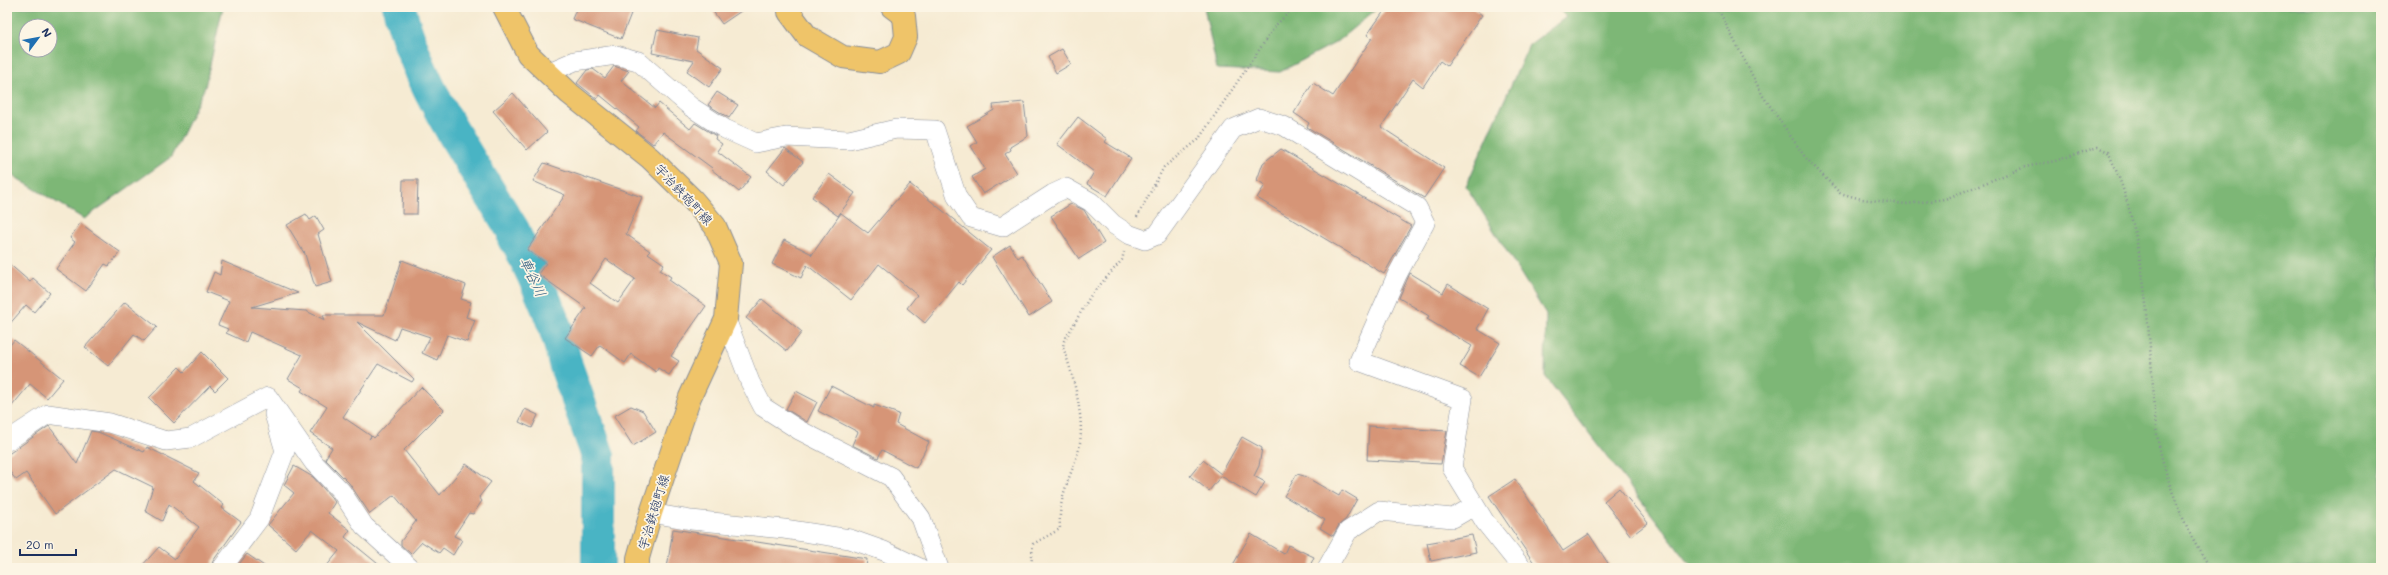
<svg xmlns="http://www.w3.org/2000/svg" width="2388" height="575" font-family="Mali,'Klee One',sans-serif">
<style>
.forest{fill:#7db776;stroke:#4c736a;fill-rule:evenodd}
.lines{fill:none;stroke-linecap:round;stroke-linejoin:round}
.river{stroke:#48b4c4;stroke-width:34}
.building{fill:#d69577;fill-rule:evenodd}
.minor-casing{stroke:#888d98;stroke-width:20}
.major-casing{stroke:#888d98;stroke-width:24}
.path{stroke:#888d98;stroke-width:2.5;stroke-dasharray:1 3;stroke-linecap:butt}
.minor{stroke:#fff;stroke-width:19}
.major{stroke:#efc469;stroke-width:22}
.labels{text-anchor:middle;stroke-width:3.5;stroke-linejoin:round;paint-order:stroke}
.street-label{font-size:13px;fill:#1b2f5e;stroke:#fcf5e5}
.water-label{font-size:14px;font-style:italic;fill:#28577d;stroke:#fcf5e5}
</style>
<rect width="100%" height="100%" fill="#fcf5e5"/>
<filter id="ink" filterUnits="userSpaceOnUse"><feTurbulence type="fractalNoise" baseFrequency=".025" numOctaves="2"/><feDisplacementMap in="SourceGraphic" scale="8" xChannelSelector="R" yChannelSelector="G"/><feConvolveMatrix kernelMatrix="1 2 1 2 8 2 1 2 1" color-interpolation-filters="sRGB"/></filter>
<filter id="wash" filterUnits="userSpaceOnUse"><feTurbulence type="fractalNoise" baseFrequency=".012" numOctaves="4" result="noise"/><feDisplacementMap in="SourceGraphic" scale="16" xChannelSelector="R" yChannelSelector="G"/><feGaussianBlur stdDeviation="0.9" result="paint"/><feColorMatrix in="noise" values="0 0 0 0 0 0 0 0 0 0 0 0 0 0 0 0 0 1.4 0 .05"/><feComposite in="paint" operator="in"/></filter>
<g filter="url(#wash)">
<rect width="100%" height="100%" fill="#f6ebd3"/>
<path class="forest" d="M7 7H223L205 87 171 157 84 219 7 172ZM26 26H50V50H26Z
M1204 7H1379L1335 43 1280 72 1217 69Z
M1556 7H2381V568H1693L1545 376 1546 314 1466 186 1529 45 1566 17Z"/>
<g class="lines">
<path class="river" d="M399 7C419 89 471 161 514 232V239L517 240C535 279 556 320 565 363L598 456V568"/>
</g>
<g id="blocks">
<path class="building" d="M577 7H621L632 11 621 39 572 19Z
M710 7H747L722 24Z
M1387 7H1471L1482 15 1447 66 1440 61 1423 87 1413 79 1381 127 1444 168 1424 198 1307 127 1309 123 1294 113 1313 83 1333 96 1372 38 1367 35Z
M657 30 698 38 696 49 723 68 709 87 687 71 694 61 652 53Z
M1062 49 1071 64 1056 73 1048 57Z
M614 66 629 71 621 81 655 108 659 103 690 129 695 123 716 136 715 139 722 144 717 151 751 177 739 192 711 169 712 168 663 132 653 144 636 131 639 127 600 95 597 99 577 83 587 70 593 69 605 78Z
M717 92 738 105 729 118 708 105Z
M513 93 547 132 527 150 493 111Z
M1024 102 1028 136 1010 147 1011 150 1005 154 1017 173 983 194 972 177 985 169 971 146 977 142 967 126 994 110 993 105Z
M1078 117 1107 139 1105 142 1131 158 1107 196 1087 184 1094 172 1057 144Z
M785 148 803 162 784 185 767 171Z
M1281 149 1411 226 1384 274 1257 198 1265 185 1257 180 1263 163Z
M544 163 642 197 626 234 650 251 648 253 664 264 660 270 671 277 669 280 706 306 671 356 679 361 669 375 658 368 656 372 631 354 625 363 600 345 592 356 565 338 586 308 538 274 546 263 527 250 565 195 533 181ZM606 259 635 279 618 303 590 283Z
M829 174 855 193 838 216 812 197Z
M403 180H418L417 214H402Z
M910 184 991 250 962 285 959 282 925 323 907 308 917 295 879 264 851 300 807 265 801 278 772 264 784 240 812 254 811 256 841 213 868 233Z
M1071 204 1084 210 1104 243 1079 259 1051 216Z
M306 214 310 220 316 216 324 230 318 234 332 282 315 287 304 251V253L287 225Z
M80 223 120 252 109 266 105 264 86 291 56 269 75 242 70 238Z
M1010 245 1018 258 1022 255 1052 302 1029 317 992 257Z
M402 260 466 285 461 299 471 302 466 317 475 320 467 342 447 335 437 360 422 353 430 337 400 327 395 340 357 322 414 379 412 382 378 364 343 417 371 436 369 439 372 436 374 438 421 387 444 410 404 450 440 495 466 464 491 482 479 497 482 501 473 514 469 513 454 536 462 540 453 555 443 548 439 553 422 542 411 554 401 545V541L416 521 394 495 370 514 349 483 325 459 332 448 310 433 327 407 301 391 303 388 288 379 302 355 250 332 246 342 226 333 228 329 218 325 229 301 206 292 214 272 220 275 222 261 298 293 252 307 306 311 325 320 323 315H384Z
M7 262 30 282 33 278 50 293 34 312 26 305 7 327Z
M1410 273 1443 293 1448 284 1488 309 1477 329 1500 343 1479 377 1460 366 1472 346 1427 319 1429 316 1399 298Z
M762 299 802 332 787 351 746 318Z
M125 302 157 327 144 341 134 334 108 366 85 347Z
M14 340 63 379 47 398 30 384 7 412V349Z
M202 352 228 378 215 391 210 386 174 423 149 398 179 367 184 372Z
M831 386 874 408V405L899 414 896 424 929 442 916 468 882 450 878 458 852 445 858 432 818 411Z
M796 391 817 402 807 422 786 409Z
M631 406 643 411 656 432 633 446 614 416Z
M525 409 538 415 532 428 519 422Z
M49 426 77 464 91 431 98 432 144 452 147 447 199 473 194 481 224 505 222 508 241 522 213 561 211 568H140L159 547 175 559 199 527 169 504 162 521 145 511 153 487 116 469 55 514 26 473 16 480 7 468V455Z
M1369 426 1447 431 1441 464 1367 460Z
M1242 437 1262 448 1259 466 1254 476 1265 482 1256 497 1221 476 1209 491 1190 476 1203 460 1221 474Z
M294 466 313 477 332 498 335 502 328 513 350 530 345 537 383 568H325L339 551 312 530 296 549 268 525 294 493 284 485Z
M1297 474 1304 476 1339 496 1342 490 1357 499 1346 519 1339 525 1333 536 1320 528 1325 520 1284 496Z
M1515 479 1563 551 1589 534 1611 568H1543L1534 563 1489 496Z
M1619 488 1648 523 1631 536 1604 501Z
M673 529 867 559 866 568H667Z
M1251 534 1284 554 1288 545 1314 557 1309 568H1231Z
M1472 535 1476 552 1431 561 1427 543Z
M247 554 267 568H236Z"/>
</g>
</g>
<g filter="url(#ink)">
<use href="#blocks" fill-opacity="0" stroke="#888d98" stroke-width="1"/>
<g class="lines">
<defs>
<path id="minor" d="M547 73 575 61 616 55 638 61 691 107 725 129 756 143 786 137 849 140 896 129 935 130 957 197 971 218 1002 227 1053 194 1066 188 1091 202 1113 224 1128 234 1145 240 1157 235 1233 129 1259 118 1284 126 1417 207 1425 223 1397 275 1359 361 1463 399 1452 468 1485 522 1522 568
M726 319 750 382 763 407 799 430 891 477 921 518 939 568
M268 397 314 463 341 491 364 526 410 568
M7 441 48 414 110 423 166 441 191 438 268 397
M651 513 691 520 784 529 850 539 884 551 920 568
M222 568 259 519 285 451 274 414
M1327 568 1348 531 1379 511 1453 518 1474 506"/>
<path id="major" d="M504 7 528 54 570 94 650 158 692 199 715 226 731 263 726 319 690 397 651 513 638 558V568
M789 7V12L807 36 843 57 880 62 899 53 906 37 904 16 892 7"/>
</defs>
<use href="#minor" class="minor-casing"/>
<use href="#major" class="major-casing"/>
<path class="path" d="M1717 7 1763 96 1805 157 1840 193 1861 199 1906 204 1945 199 2025 167 2055 161 2098 147 2108 152C2146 231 2147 322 2155 408 2154 454 2183 530 2211 568
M1137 217 1164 167 1198 140 1276 25 1294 7
M1031 568 1033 544 1060 529C1058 497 1069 482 1078 452 1087 423 1073 375 1063 347L1064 341 1091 295 1122 260 1124 252"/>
<use href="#minor" class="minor"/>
<use href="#major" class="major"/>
</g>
</g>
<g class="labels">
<g class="street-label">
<text transform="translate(684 194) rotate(47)" y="5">宇治鉄砲町線</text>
<text transform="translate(653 512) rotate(-73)" y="5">宇治鉄砲町線</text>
</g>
<g class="water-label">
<text transform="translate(533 277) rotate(65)" y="5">車谷川</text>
</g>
</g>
<rect width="2388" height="575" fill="none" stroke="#fcf5e5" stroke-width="24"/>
<g transform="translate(38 38) rotate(58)"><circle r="19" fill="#fcf5e5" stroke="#a2a6af"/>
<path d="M0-3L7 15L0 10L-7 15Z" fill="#1f6fb2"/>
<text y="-6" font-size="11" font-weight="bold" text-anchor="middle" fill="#1b2f5e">N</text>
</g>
<path d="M20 549v6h56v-6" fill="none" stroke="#1b2f5e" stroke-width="2"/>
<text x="26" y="549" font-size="12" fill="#1b2f5e" stroke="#fcf5e5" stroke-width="3" paint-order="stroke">20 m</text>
</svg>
